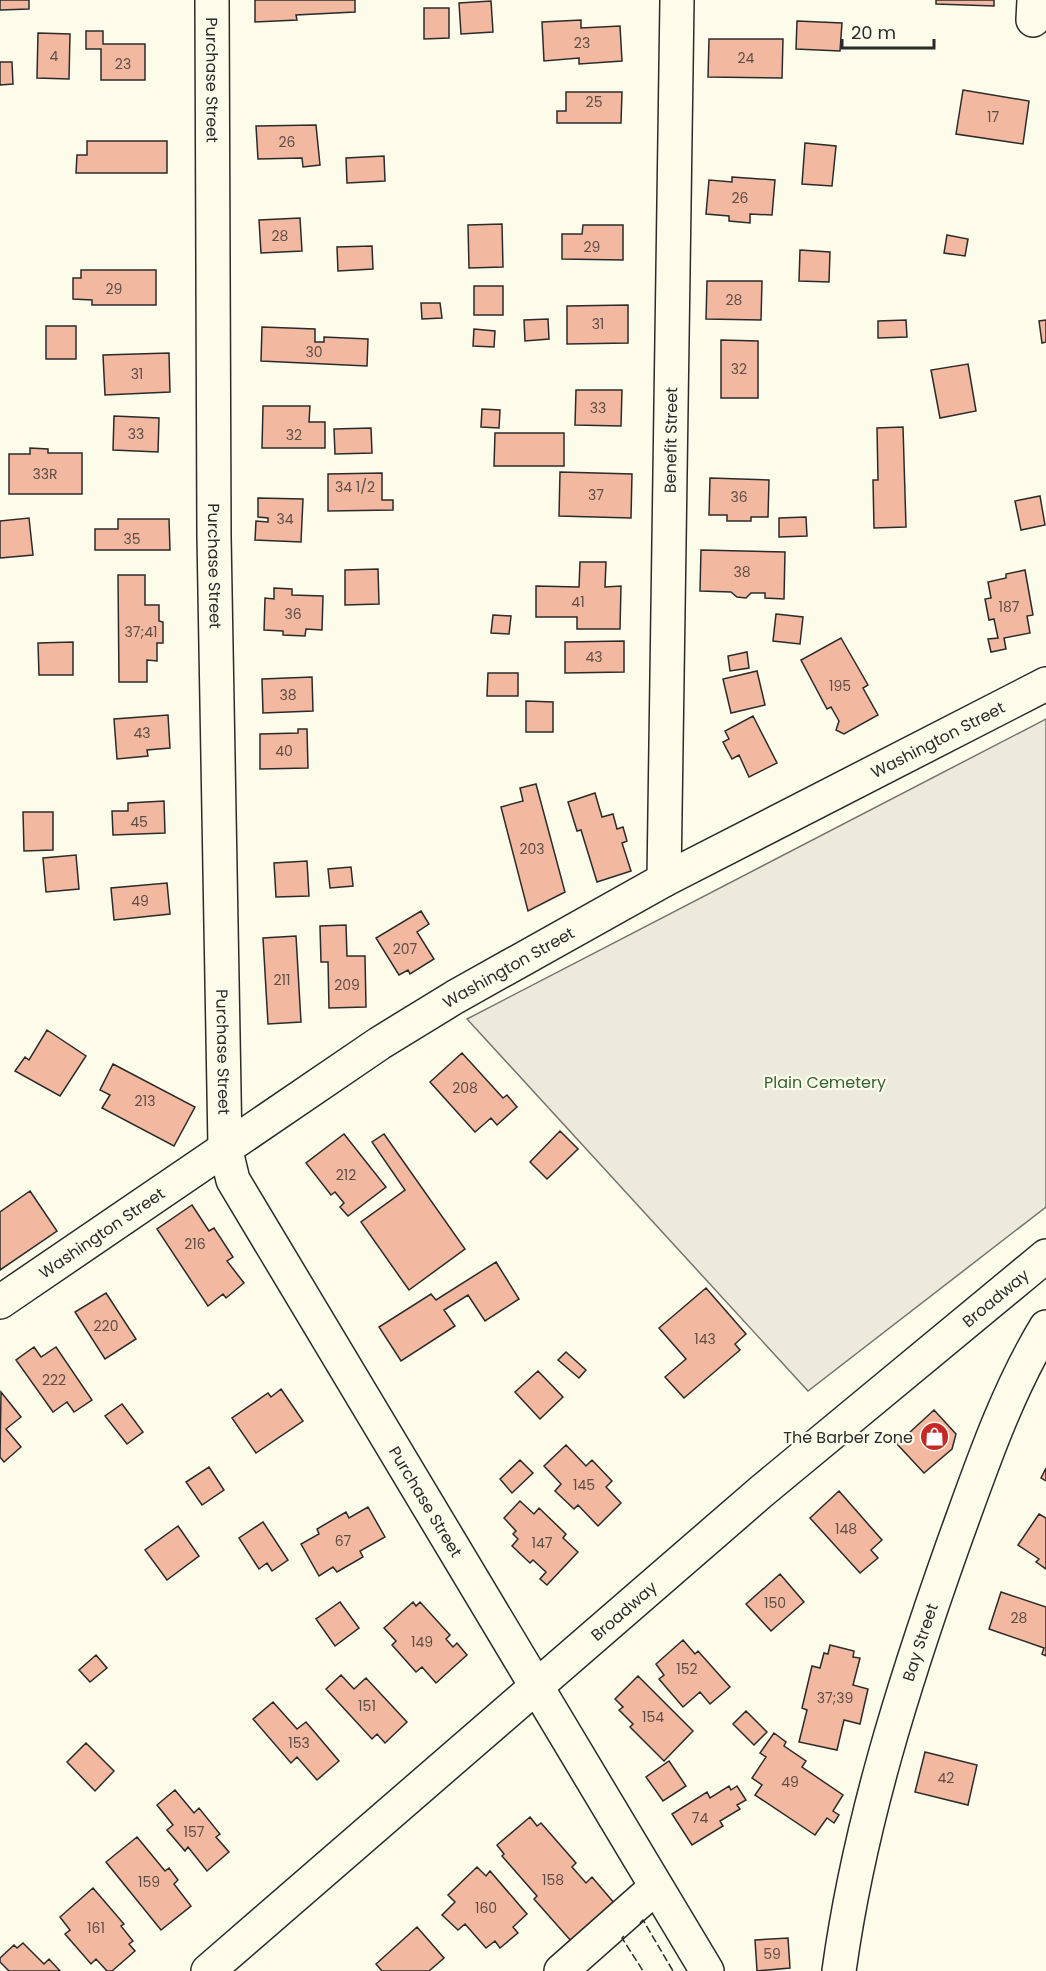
<svg xmlns="http://www.w3.org/2000/svg" width="1046" height="1971" font-family="Poppins,sans-serif">
<style>
.green{fill:#ecebdb;stroke:#74746e;stroke-width:1.5}
.building{fill:#f2b8a0;stroke:#2b2b2b;stroke-width:1.5}
.lines{fill:none;stroke-linecap:round;stroke-linejoin:round}
.minor-casing{stroke:#2b2b2b;stroke-width:36}
.major-casing{stroke:#2b2b2b;stroke-width:36}
.minor{stroke:#fdfbea;stroke-width:33}
.major{stroke:#fdfbea;stroke-width:33}
.fence{stroke:#2b2b2b;stroke-width:1.5;stroke-dasharray:8 3;stroke-linecap:butt}
.labels{text-anchor:middle;stroke-width:4.5;stroke-linejoin:round;paint-order:stroke}
.number-label{font-size:14px;fill:#5d4e48}
.street-label{font-size:16px;fill:#2b2b2b;stroke:#fdfbea}
.park-label{font-size:16px;fill:#34623c;stroke:#fdfbea}
.poi-label{font-size:16px;fill:#2b2b2b;stroke:#fdfbea;text-anchor:end}
</style>
<rect width="100%" height="100%" fill="#fdfbea"/>
<path class="green" d="M1046 719V1207L808 1391 467 1019Z"/>
<path class="building" d="M0 0H29V9L0 10Z
M255 0H355V12L296 15 297 20 255 22Z
M936 0H994V6L936 4Z
M491 1 493 32 461 34 459 3Z
M424 8H449V38L424 39Z
M581 20V28L620 26 622 61 579 64V58L544 61 542 22Z
M797 21 842 23 840 51 796 49Z
M86 31H103V44H145V80H101V49H86Z
M38 33 70 34 69 79 37 78Z
M709 39H783L782 78 708 77Z
M0 62H12L13 84 0 85Z
M963 90 1029 101 1023 144 956 134Z
M566 92H622L621 123H557V111H566Z
M316 125 320 165 303 167 302 158 258 159 256 126Z
M87 141H167V173H76L77 155H87Z
M805 143 836 146 832 186 802 184Z
M384 156 385 181 347 183 346 158Z
M732 177 775 180 772 215 750 214V223L729 221V216L706 214 709 180 732 182Z
M300 218 302 251 261 253 259 220Z
M502 224 503 267 469 268 468 225Z
M583 225H623V260L562 259V234H582Z
M947 235 968 239 965 256 944 253Z
M372 246 373 269 338 271 337 247Z
M800 250 830 252 829 282 799 281Z
M81 270H156V305H92V300L73 299V278H81Z
M707 281H762L761 320 706 319Z
M474 286H503V315H474Z
M421 303H440L442 318 422 319Z
M628 305V343L567 344V306Z
M548 319 549 339 525 341 524 320Z
M906 320 907 337 878 338V321Z
M1046 320V342L1042 343 1039 321Z
M46 326H76V359H46Z
M262 327 315 329V342H324V337L368 339 367 366 261 361Z
M474 329 495 331 494 347 473 346Z
M721 340 758 341V398H721Z
M169 353 170 392 105 395 103 355Z
M968 364 976 411 940 418 931 370Z
M576 390H622L621 426 575 425Z
M263 406H310L309 422H325V448H262Z
M482 409 500 410 499 428 481 427Z
M114 416 159 418 158 452 113 450Z
M903 427 906 527 874 528 873 480H878L877 428Z
M371 428 372 453 335 454 334 429Z
M495 433H564V466H494Z
M30 448 48 449V453H82V494H9V454H30Z
M560 472 632 474 631 518 559 516Z
M382 473V500H393V510L328 511V474Z
M710 478 769 480 768 517H751V521H727V515H709Z
M1040 496 1045 525 1021 530 1015 501Z
M258 498 303 499 301 542 255 540 256 521 268 522V518L258 517Z
M806 517 807 536 779 537V518Z
M29 518 33 555 0 558V521Z
M118 519H169L170 550H95V529H118Z
M701 550 785 552 784 599 765 598V593H751L746 598 737 597 731 592 700 591Z
M580 562H606L605 587 621 586 620 629H577V617H536V586L579 587Z
M378 569 379 604 345 605V570Z
M1025 570 1033 615 1027 616 1030 633 1004 638 1006 649 991 652 988 639 998 638 994 619 989 620 985 599 991 598 988 582 1006 578V574Z
M118 575H145V605H159V621L163 622V643H157V661L147 660V682H119Z
M274 588 292 589V595L323 596 322 630 306 629 305 636 283 635V631L264 630 265 598 274 599Z
M776 614 803 617 800 644 773 641Z
M493 615 511 616 509 634 491 633Z
M841 638 868 685 863 688 878 715 844 734 836 730 839 721 831 707 827 709 801 660Z
M624 641V672L565 673V642Z
M73 642V675H39L38 643Z
M747 652 749 668 730 671 728 656Z
M757 671 765 705 731 713 723 679Z
M488 673H518V696H487Z
M312 677 313 711 263 713 262 679Z
M526 701 553 702V732H526Z
M168 715 170 748 147 750 148 756 117 759 114 719Z
M753 716 777 763 749 777 739 755 732 759 723 742 729 739 725 731Z
M298 729H307L308 768 260 769V734L298 733Z
M536 784 565 892 528 911 501 807 523 801 520 788Z
M595 793 602 817 613 814 617 829 623 827 627 841 622 843 631 871 597 882 581 830 577 831 568 802Z
M164 801 165 833 113 835 112 811H128V803Z
M23 812H53V850L24 851Z
M76 855 79 889 46 892 43 858Z
M307 861 309 896 276 897 274 863Z
M351 867 353 886 330 888 328 869Z
M167 883 170 914 114 920 111 888Z
M421 911 429 924 417 932 434 959 410 974 408 970 399 975 376 938Z
M346 925 347 956H365L366 1007 329 1008 328 962H321L320 926Z
M296 936 301 1022 268 1024 263 938Z
M47 1030 86 1056 60 1096 15 1071 25 1057 29 1060Z
M462 1053 503 1098 507 1095 517 1107 497 1125 491 1118 475 1132 430 1082Z
M113 1064 195 1107 174 1146 102 1108 110 1095 100 1090Z
M560 1131 578 1149 547 1179 530 1162Z
M344 1134 386 1187 348 1216 340 1207 344 1203 335 1192 331 1195 306 1163Z
M384 1134 465 1249 409 1290 361 1222 405 1190 372 1142Z
M30 1191 57 1231 0 1270V1212Z
M192 1205 209 1231 214 1228 233 1257 227 1261 244 1283 226 1298 223 1294 208 1306 157 1229Z
M496 1262 519 1299 485 1321 468 1295 444 1310 455 1326 401 1361 379 1327 431 1294 436 1300Z
M706 1288 746 1334 735 1344 740 1350 684 1398 665 1377 686 1359 659 1328Z
M106 1293 136 1339 105 1359 75 1312Z
M34 1347 41 1357 56 1347 92 1400 74 1412 67 1402 53 1412 16 1360Z
M566 1352 586 1370 579 1378 558 1360Z
M538 1371 563 1397 540 1419 515 1392Z
M281 1389 303 1421 256 1453 232 1418 268 1393 271 1397Z
M1 1392 21 1417 6 1429 21 1447 4 1462 0 1457Z
M122 1404 143 1432 127 1444 105 1416Z
M934 1410 956 1434 952 1449 924 1473 897 1444Z
M566 1445 586 1466 592 1460 612 1481 606 1487 621 1503 598 1526 578 1505 574 1509 555 1491 561 1484 544 1466Z
M520 1460 533 1473 512 1493 500 1479Z
M209 1467 224 1490 202 1505 186 1482Z
M1046 1468V1481L1041 1478Z
M839 1491 882 1540 871 1550 878 1558 860 1573 810 1518Z
M520 1501 534 1514 539 1508 566 1534 563 1538 578 1552 547 1585 540 1579 546 1572 533 1560 530 1563 512 1546 518 1539 513 1534 516 1531 504 1518Z
M368 1507 385 1537 360 1551 363 1557 337 1572 333 1567 319 1576 301 1544 319 1534 317 1529 346 1512 349 1518Z
M1039 1514 1046 1518V1569L1036 1562 1039 1559 1018 1545Z
M263 1522 288 1560 272 1571 267 1563 259 1569 239 1538Z
M178 1526 199 1556 167 1580 145 1550Z
M780 1574 804 1602 771 1631 746 1604Z
M1001 1592 1046 1607V1656L1042 1654 1044 1648 989 1629Z
M340 1602 359 1628 335 1646 316 1619Z
M413 1602 416 1606 420 1602 450 1635 446 1639 453 1647 457 1643 467 1655 436 1683 422 1667 416 1672 392 1645 396 1641 384 1628Z
M683 1640 695 1654 698 1651 730 1687 710 1704 700 1692 683 1707 659 1679 664 1675 656 1664Z
M830 1645 854 1651 853 1657 860 1658 853 1685 868 1689 860 1724 844 1720 837 1750 799 1742 807 1710 802 1708 812 1666 820 1668 824 1653 828 1654Z
M96 1655 107 1668 90 1682 79 1670Z
M341 1675 354 1689 366 1678 407 1722 385 1743 377 1734 372 1739 326 1689Z
M638 1676 693 1731 664 1761 630 1727 633 1724 619 1710 623 1707 615 1699Z
M273 1702 297 1729 306 1722 339 1761 317 1780 297 1757 291 1763 253 1719Z
M746 1711 767 1732 754 1745 733 1724Z
M774 1733 786 1742 784 1746 806 1761 802 1767 843 1795 833 1811 839 1815 834 1823 827 1818 815 1835 755 1795 762 1785 752 1778 766 1757 760 1753Z
M86 1743 114 1771 95 1791 67 1762Z
M925 1752 977 1765 968 1805 915 1792Z
M669 1761 686 1786 663 1801 646 1777Z
M729 1786 731 1790 737 1786 746 1800 737 1805 740 1809 720 1821 723 1826 692 1845 672 1814 707 1792 710 1798Z
M175 1790 194 1813 199 1808 220 1834 216 1837 229 1852 207 1871 188 1847 185 1851 167 1830 173 1825 157 1805Z
M530 1817 537 1826 541 1823 576 1863 572 1867 586 1883 592 1877 615 1904 572 1942 534 1899 537 1896 502 1856 504 1854 497 1845Z
M137 1837 165 1871 169 1868 178 1880 174 1884 191 1906 161 1930 106 1862Z
M477 1867 486 1876 490 1871 527 1914 513 1927 518 1933 500 1948 495 1941 486 1948 465 1924 458 1930 442 1915 455 1902 448 1895Z
M93 1888 124 1924 121 1926 133 1941 129 1944 135 1951 112 1971H107L96 1959 91 1964 65 1934 70 1930 60 1917Z
M417 1927 444 1958 429 1971H382L376 1964Z
M788 1938 790 1968 757 1971 755 1940Z
M23 1943 44 1964 49 1959 60 1971H9L0 1962V1958L14 1945 17 1948Z"/>
<g class="lines">
<defs>
<g id="minor">
<path id="s1" d="M212 0 214 536 225 1147 233 1180 707 1971"/>
<path d="M1033 20 1034 0"/>
<path id="s2" d="M664 880 677 0"/>
<path id="s3" d="M0 1302 380 1043 455 997 664 880 1046 684"/>
<path d="M561 1971 656 1887"/>
</g>
<g id="major">
<path id="s4" d="M208 1971 762 1491 1046 1256"/>
<path id="s5" d="M839 1971C859 1825 904 1683 953 1545 980 1471 1005 1395 1046 1327"/>
</g>
</defs>
<use href="#minor" class="minor-casing"/>
<use href="#major" class="major-casing"/>
<use href="#minor" class="minor"/>
<use href="#major" class="major"/>
<path class="fence" d="M640 1923 643 1920 673 1971
M624 1936 622 1938 643 1971"/>
</g>
<defs>
<symbol id="shop-disc" viewBox="-11 -11 22 22"><circle r="9.5" fill="#c62828" stroke="#fdfbea"/><path d="M-5-2.5h2.3a2.7 3.5 0 0 1 5.4 0H5L5.5 6h-11ZM-1.5-2.5h3a1.5 2.3 0 0 0-3 0Z" fill="#fff"/></symbol>
</defs>
<g fill-rule="evenodd">
<use href="#shop-disc" x="918" y="1420" width="33" height="33"/>
</g>
<g class="labels">
<g class="number-label">
<text x="582" y="48">23</text>
<text x="54" y="61">4</text>
<text x="746" y="63">24</text>
<text x="123" y="69">23</text>
<text x="594" y="107">25</text>
<text x="993" y="122">17</text>
<text x="287" y="147">26</text>
<text x="740" y="203">26</text>
<text x="280" y="241">28</text>
<text x="592" y="252">29</text>
<text x="114" y="294">29</text>
<text x="734" y="305">28</text>
<text x="598" y="329">31</text>
<text x="314" y="357">30</text>
<text x="739" y="374">32</text>
<text x="137" y="379">31</text>
<text x="598" y="413">33</text>
<text x="136" y="439">33</text>
<text x="294" y="440">32</text>
<text x="45" y="479">33R</text>
<text x="355" y="492">34 1/2</text>
<text x="596" y="500">37</text>
<text x="739" y="502">36</text>
<text x="285" y="524">34</text>
<text x="132" y="544">35</text>
<text x="742" y="577">38</text>
<text x="578" y="607">41</text>
<text x="1009" y="612">187</text>
<text x="293" y="619">36</text>
<text x="141" y="637">37;41</text>
<text x="594" y="662">43</text>
<text x="840" y="691">195</text>
<text x="288" y="700">38</text>
<text x="142" y="738">43</text>
<text x="284" y="756">40</text>
<text x="139" y="827">45</text>
<text x="532" y="854">203</text>
<text x="140" y="906">49</text>
<text x="405" y="954">207</text>
<text x="282" y="985">211</text>
<text x="347" y="990">209</text>
<text x="465" y="1093">208</text>
<text x="145" y="1106">213</text>
<text x="346" y="1180">212</text>
<text x="195" y="1249">216</text>
<text x="106" y="1331">220</text>
<text x="705" y="1344">143</text>
<text x="54" y="1385">222</text>
<text x="584" y="1490">145</text>
<text x="846" y="1534">148</text>
<text x="343" y="1546">67</text>
<text x="542" y="1548">147</text>
<text x="775" y="1608">150</text>
<text x="1019" y="1623">28</text>
<text x="422" y="1647">149</text>
<text x="687" y="1674">152</text>
<text x="835" y="1703">37;39</text>
<text x="367" y="1711">151</text>
<text x="653" y="1722">154</text>
<text x="299" y="1748">153</text>
<text x="946" y="1783">42</text>
<text x="790" y="1787">49</text>
<text x="700" y="1823">74</text>
<text x="194" y="1837">157</text>
<text x="553" y="1885">158</text>
<text x="149" y="1887">159</text>
<text x="486" y="1913">160</text>
<text x="96" y="1933">161</text>
<text x="772" y="1959">59</text>
</g>
<g class="street-label">
<text dy="6" stroke="none"><textPath href="#s1" startOffset="80">Purchase Street</textPath></text>
<text dy="6" stroke="none"><textPath href="#s2" startOffset="440">Benefit Street</textPath></text>
<text dy="6" stroke="none"><textPath href="#s1" startOffset="566">Purchase Street</textPath></text>
<text dy="6" stroke="none"><textPath href="#s3" startOffset="1095">Washington Street</textPath></text>
<text dy="6" stroke="none"><textPath href="#s3" startOffset="609">Washington Street</textPath></text>
<text dy="6" stroke="none"><textPath href="#s1" startOffset="1052">Purchase Street</textPath></text>
<text dy="6" stroke="none"><textPath href="#s3" startOffset="123">Washington Street</textPath></text>
<text dy="6" stroke="none"><textPath href="#s4" startOffset="1036">Broadway</textPath></text>
<text dy="6" stroke="none"><textPath href="#s1" startOffset="1556">Purchase Street</textPath></text>
<text dy="6" stroke="none"><textPath href="#s4" startOffset="550">Broadway</textPath></text>
<text dy="6" stroke="none"><textPath href="#s5" startOffset="339">Bay Street</textPath></text>
</g>
<g class="park-label">
<text x="825" y="1088">Plain Cemetery</text>
</g>
<g class="poi-label">
<text x="913" y="1443">The Barber Zone</text>
</g>
</g>
<path d="M842 39v9h92v-9" fill="none" stroke="#2b2b2b" stroke-width="3"/>
<text x="851" y="39" font-size="18" fill="#2b2b2b" stroke="#fdfbea" stroke-width="4.5" paint-order="stroke">20 m</text>
</svg>
